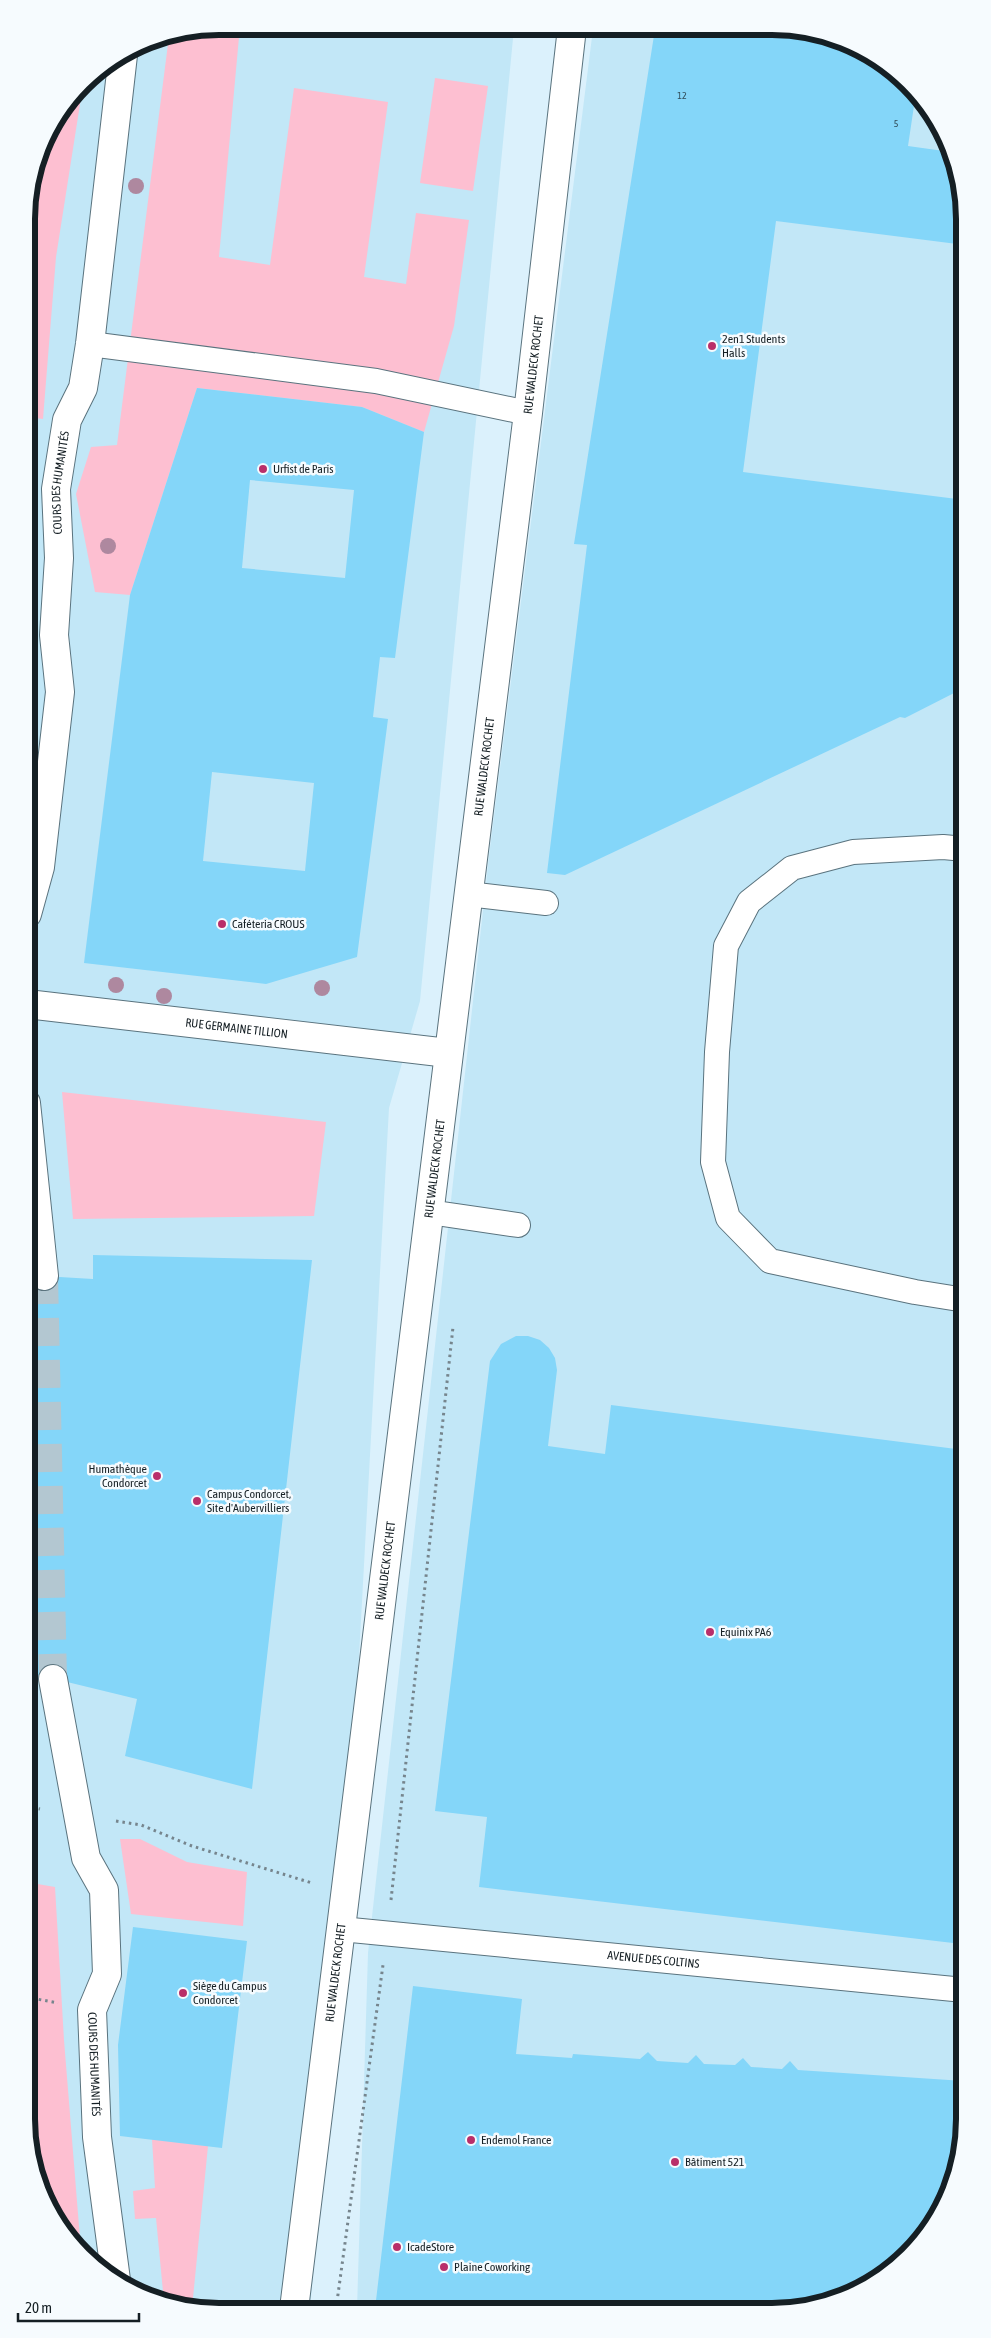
<svg xmlns="http://www.w3.org/2000/svg" width="991" height="2338" font-family="'Asap Condensed',sans-serif">
<style>
.built{fill:#c2e7f7}
.green{fill:#fdbfd1}
.building{fill:#84d6f9;fill-rule:evenodd}
.lines{fill:none;stroke-linecap:round;stroke-linejoin:round}
.street-tunnel{stroke:#b3c7d1;stroke-width:28;stroke-dasharray:28 14;stroke-linecap:butt}
.lane-casing{stroke:#5a737e;stroke-width:26}
.street-casing{stroke:#5a737e;stroke-width:30}
.path{stroke:#76858d;stroke-width:3;stroke-dasharray:2.5 4;stroke-linecap:butt}
.lane{stroke:#fff;stroke-width:24}
.street{stroke:#fff;stroke-width:28}
.tree{fill:#ae889f}
.poi-dot{fill:#b92f6a;stroke:#f6fbfe;stroke-width:2}
.labels{text-anchor:middle;stroke-width:5;stroke-linejoin:round;paint-order:stroke}
.number-label{font-size:10px;fill:#314d59}
.poi-label{font-size:12px;fill:#151f24;stroke:#f6fbfe;text-anchor:start}
.street-label{font-size:12px;fill:#151f24;stroke:#f6fbfe}
.rim{fill:none;stroke:#151f24;stroke-width:6}
</style>
<rect width="100%" height="100%" fill="#dbf1fc"/>
<path class="built" d="M219 26 514 28 420 1001 389 1108 346 1894 310 2309 182 2308 134 2292 92 2264 52 2216 33 2168 26 2119 27 206 46 134 92 74 146 41Z
M593 29 809 30 857 46 899 74 939 122 958 170 965 219 964 2131 950 2192 917 2246 869 2286 821 2305 772 2312 357 2309 368 1953 489 856Z"/>
<path class="green" d="M219 26H240L219 257 270 265 294 88 388 102 364 277 406 284 416 213 469 220 454 326 424 432 362 407 197 388 130 595 95 592 76 494 91 447 117 445 169 36Z
M435 78 488 86 473 191 420 183Z
M83 85 56 257 43 419 27 417V206L46 134Z
M27 458 33 459 27 517Z
M27 583 37 589 34 640 27 647Z
M62 1092 326 1122 314 1216 73 1219Z
M120 1839H140L187 1862 247 1872 243 1926 131 1914Z
M26 1882 55 1887 64 2040 81 2251 52 2216 33 2168 26 2119Z
M152 2139 208 2146 192 2308H182L164 2302 156 2218 135 2219 133 2191 155 2188Z"/>
<path class="building" d="M655 29 809 30 857 46 899 74 920 100 915 99 908 146 951 152 958 170 965 219V245L776 221 743 472 965 500V699L960 690 905 718 900 717 565 875 547 873 587 545 574 544Z
M197 388 362 407 424 432 395 658 380 657 373 717 388 719 357 957 266 984 84 963 130 595ZM250 480 354 490 345 578 242 568ZM212 772 314 783 305 871 203 861Z
M93 1255 312 1260 252 1789 125 1756 137 1699 26 1672V1275L93 1279Z
M516 1336H528L540 1340 549 1348 555 1358 557 1370 548 1446 605 1454 611 1405 964 1450V1875L961 1874 953 1943 479 1887 487 1817 435 1811 490 1361 501 1344Z
M133 1927 247 1941 222 2148 120 2136 118 2045Z
M413 1986 522 1999 516 2054 572 2058 573 2054 640 2059 648 2052 657 2061 688 2063 696 2055 704 2064 735 2065 743 2058 751 2067 782 2069 790 2061 798 2070 964 2081V2131L950 2192 917 2246 869 2286 821 2305 772 2312 375 2309Z"/>
<g class="lines">
<path class="street-tunnel" d="M44 1276 53 1679"/>
<defs>
<g id="lane">
<path d="M90 344 376 381 528 413"/>
<path d="M468 894 546 903"/>
<path d="M429 1212 518 1225"/>
<path d="M965 1300 915 1292 770 1261 728 1218 713 1162 717 1052 726 946 749 902 792 868 853 852 943 847 965 849"/>
<path id="s1" d="M341 1929 964 1990"/>
</g>
<g id="street">
<path id="s2" d="M27 914 40 867 60 692 54 635 59 558 56 489 67 420 83 388 90 344 123 55"/>
<path id="s3" d="M27 1004 448 1053"/>
<path d="M26 1103 44 1276"/>
<path id="s4" d="M53 1679 86 1858 104 1890 107 1974 92 2010 97 2137 116 2280"/>
<path id="s5" d="M294 2309 528 413 572 28"/>
</g>
</defs>
<use href="#lane" class="lane-casing"/>
<use href="#street" class="street-casing"/>
<path class="path" d="M26 1806 40 1809
M116 1821 141 1825 192 1846 312 1883
M391 1900 453 1327
M26 1997 58 2003
M336 2309 383 1965"/>
<use href="#lane" class="lane"/>
<use href="#street" class="street"/>
</g>
<g class="tree">
<circle cx="136" cy="186" r="8"/>
<circle cx="108" cy="546" r="8"/>
<circle cx="116" cy="985" r="8"/>
<circle cx="322" cy="988" r="8"/>
<circle cx="164" cy="996" r="8"/>
</g>
<g class="poi-dot">
<circle cx="712" cy="346" r="5"/>
<circle cx="263" cy="469" r="5"/>
<circle cx="222" cy="924" r="5"/>
<circle cx="157" cy="1476" r="5"/>
<circle cx="197" cy="1501" r="5"/>
<circle cx="710" cy="1632" r="5"/>
<circle cx="183" cy="1993" r="5"/>
<circle cx="471" cy="2140" r="5"/>
<circle cx="675" cy="2162" r="5"/>
<circle cx="397" cy="2247" r="5"/>
<circle cx="444" cy="2267" r="5"/>
</g>
<g class="labels">
<g class="number-label">
<text x="682" y="99">12</text>
<text x="896" y="127">5</text>
</g>
<g class="poi-label">
<text x="722" y="343">2en1 Students<tspan x="722" dy="14">Halls</tspan></text>
<text x="273" y="473">Urfist de Paris</text>
<text x="232" y="928">Caféteria CROUS</text>
<text x="147" y="1473" text-anchor="end">Humathèque<tspan x="147" dy="14">Condorcet</tspan></text>
<text x="207" y="1498">Campus Condorcet,<tspan x="207" dy="14">Site d'Aubervilliers</tspan></text>
<text x="720" y="1636">Equinix PA6</text>
<text x="193" y="1990">Siège du Campus<tspan x="193" dy="14">Condorcet</tspan></text>
<text x="481" y="2144">Endemol France</text>
<text x="685" y="2166">Bâtiment 521</text>
<text x="407" y="2251">IcadeStore</text>
<text x="454" y="2271">Plaine Coworking</text>
</g>
<g class="street-label">
<text dy="4" stroke="none"><textPath href="#s5" startOffset="1959">RUE WALDECK ROCHET</textPath></text>
<text dy="4" stroke="none"><textPath href="#s2" startOffset="435">COURS DES HUMANITÉS</textPath></text>
<text dy="4" stroke="none"><textPath href="#s5" startOffset="1554">RUE WALDECK ROCHET</textPath></text>
<text dy="4" stroke="none"><textPath href="#s3" startOffset="211">RUE GERMAINE TILLION</textPath></text>
<text dy="4" stroke="none"><textPath href="#s5" startOffset="1149">RUE WALDECK ROCHET</textPath></text>
<text dy="4" stroke="none"><textPath href="#s5" startOffset="744">RUE WALDECK ROCHET</textPath></text>
<text dy="4" stroke="none"><textPath href="#s1" startOffset="314">AVENUE DES COLTINS</textPath></text>
<text dy="4" stroke="none"><textPath href="#s5" startOffset="339">RUE WALDECK ROCHET</textPath></text>
<text dy="4" stroke="none"><textPath href="#s4" startOffset="396">COURS DES HUMANITÉS</textPath></text>
</g>
</g>
<path d="M0 0H991V2338H0ZM219 35H772A184 184 0 0 1 956 219V2119A184 184 0 0 1 772 2303H219A184 184 0 0 1 35 2119V219A184 184 0 0 1 219 35Z" fill="#f6fbfe" fill-rule="evenodd"/>
<path class="rim" d="M219 35H772A184 184 0 0 1 956 219V2119A184 184 0 0 1 772 2303H219A184 184 0 0 1 35 2119V219A184 184 0 0 1 219 35Z"/>
<path d="M18 2313v8h121v-8" fill="none" stroke="#151f24" stroke-width="2.5"/>
<text x="25" y="2313" font-size="15" fill="#151f24" stroke="#f6fbfe" stroke-width="4" paint-order="stroke">20 m</text>
</svg>
